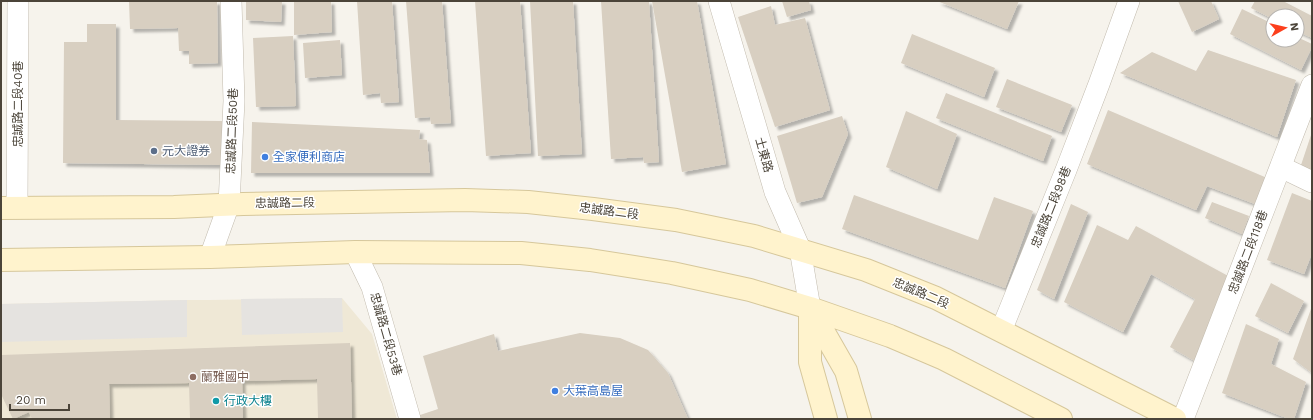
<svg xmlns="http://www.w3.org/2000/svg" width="1313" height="420" font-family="'Work Sans','Noto Sans TC',sans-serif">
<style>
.education{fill:#efe8d6}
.parking{fill:#e5e3e0}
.building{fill:#d8cfc1;filter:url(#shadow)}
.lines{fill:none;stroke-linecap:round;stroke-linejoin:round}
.street-casing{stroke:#c2bbae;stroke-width:22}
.secondary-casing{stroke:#d6c79b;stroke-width:24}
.street{stroke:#fff;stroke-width:21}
.secondary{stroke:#fff3cd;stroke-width:22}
.service-dot{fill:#5c6f8a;stroke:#fff;stroke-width:1.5}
.shop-dot{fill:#3f7fe0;stroke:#fff;stroke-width:1.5}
.education-dot{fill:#8d6e63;stroke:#fff;stroke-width:1.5}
.culture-dot{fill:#0f9aa8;stroke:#fff;stroke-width:1.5}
.labels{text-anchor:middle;stroke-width:3;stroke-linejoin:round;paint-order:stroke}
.street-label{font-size:12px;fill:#4b4439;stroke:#fff}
.service-label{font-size:12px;fill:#4e5e75;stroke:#fff;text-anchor:start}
.shop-label{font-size:12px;fill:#366cbe;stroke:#fff;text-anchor:start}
.education-label{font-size:12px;fill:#785e54;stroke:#fff;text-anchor:start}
.culture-label{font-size:12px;fill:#0d838f;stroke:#fff;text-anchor:start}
</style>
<defs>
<filter id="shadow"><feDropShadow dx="3.5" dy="3.5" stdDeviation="1" flood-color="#0004"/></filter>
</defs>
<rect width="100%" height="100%" fill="#f6f3ec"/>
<path class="education" d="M342 298 372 334 397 419H1V304L187 300H209Z"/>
<path class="parking" d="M342 298 343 332 242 335 241 299Z
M187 300V337L1 342V304Z"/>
<path class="building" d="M129 1H217L218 63 189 64V51H179L178 28 130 29Z
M246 1H282L281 22 246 20Z
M294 1H331L332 32 294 35Z
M357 1H392L399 102 381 103 380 93 363 95Z
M406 1H442L451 123 431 124 430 117 415 118Z
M475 1H520L531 153 486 156Z
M530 1H573L582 154 538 156Z
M601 1H649L659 162 644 163 643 157 611 159Z
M652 1H697L726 164 682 172Z
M782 1H809L811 10 787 17Z
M937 1H1019L1007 29Z
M1178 1H1211L1219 19 1192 32Z
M1255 1H1283L1312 16V38L1297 31V16H1273V19L1251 8Z
M771 6 775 25 805 18 830 110 775 127 738 17Z
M1242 9 1273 24V40H1297V37L1312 44V47L1301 70 1230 34Z
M87 24H116V120L224 121 223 165 63 163 64 42H87Z
M912 34 995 68 984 97 901 63Z
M293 36 296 106 256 107 253 38Z
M340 40 342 75 305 78 303 43Z
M1208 50 1296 80 1277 137 1120 73 1152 52 1196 71Z
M1007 79 1072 105 1061 132 996 107Z
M946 93 1052 136 1043 161 936 118Z
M1108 110 1267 178 1255 204 1207 186 1196 210 1087 164Z
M906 111 957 134 937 189 886 167Z
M842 116 848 134 822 197 797 203 777 136Z
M252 122 420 130 419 139 427 140 430 173H251Z
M1312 132V172L1300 168Z
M1292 193 1312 201V253L1304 274 1267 260Z
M854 195 978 240 994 197 1033 211 1005 288 842 229Z
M1212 202 1249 216 1242 234 1205 218Z
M1071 204 1088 212 1054 299 1037 290Z
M1097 225 1128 240 1136 226 1230 277 1200 364 1170 347 1195 299 1151 274 1123 332 1064 302Z
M1271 283 1304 301 1288 333 1255 316Z
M1312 306V373L1293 359Z
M1246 324 1279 339 1271 364 1306 382 1294 419H1289L1222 393Z
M580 333 620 338 648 350 668 373 688 419H418L417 416 438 409 423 356 494 334 498 351Z
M350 343 352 419H318L317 379 242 381 243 419H190L189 383 109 384 110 419H32L29 412 13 419 1 394V355Z"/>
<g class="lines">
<defs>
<path id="street" d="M719 1 775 192 800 249 810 308
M1281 167 1312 182
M17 207 18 1
M355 252 372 287 410 419
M210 257 229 204 234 101 231 1
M1001 331 1066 170 1099 84 1129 1
M1183 419 1312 85"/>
<path id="secondary" d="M1 208 174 207 243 204 465 200 528 202 593 209 676 220 754 236 866 270 936 298 1175 419
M1 260 210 257 355 252 521 253 590 260 672 273 750 290 810 308 890 336 944 359 1061 419
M810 308 846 371 860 419
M810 309V362L826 419"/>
</defs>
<use href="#street" class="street-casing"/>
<use href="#secondary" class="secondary-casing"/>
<use href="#street" class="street"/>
<use href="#secondary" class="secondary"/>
</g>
<circle class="service-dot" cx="154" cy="151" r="4"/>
<g class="shop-dot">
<circle cx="265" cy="157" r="4"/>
<circle cx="555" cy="391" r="4"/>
</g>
<circle class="education-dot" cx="193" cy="377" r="4"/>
<circle class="culture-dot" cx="216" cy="401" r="4"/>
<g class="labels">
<g class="street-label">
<text transform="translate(18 104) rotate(-90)" y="4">忠誠路二段40巷</text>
<text transform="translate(232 131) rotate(-88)" y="4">忠誠路二段50巷</text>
<text transform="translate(764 155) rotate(74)" y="4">士東路</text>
<text transform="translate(285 203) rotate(-1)" y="4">忠誠路二段</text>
<text transform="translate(1051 207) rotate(-68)" y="4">忠誠路二段98巷</text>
<text transform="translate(609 211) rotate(7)" y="4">忠誠路二段</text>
<text transform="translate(1248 252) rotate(-69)" y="4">忠誠路二段118巷</text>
<text transform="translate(921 293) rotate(23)" y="4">忠誠路二段</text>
<text transform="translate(386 334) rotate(74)" y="4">忠誠路二段53巷</text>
</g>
<g class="service-label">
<text x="162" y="155">元大證券</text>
</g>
<g class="shop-label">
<text x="273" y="161">全家便利商店</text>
<text x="563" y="395">大葉高島屋</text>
</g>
<g class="education-label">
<text x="201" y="381">蘭雅國中</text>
</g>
<g class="culture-label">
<text x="224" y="405">行政大樓</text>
</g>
</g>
<rect width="1313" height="420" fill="none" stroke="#4b4439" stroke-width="4"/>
<g transform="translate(1285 28) rotate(82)"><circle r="19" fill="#ffffff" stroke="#b7b4b0"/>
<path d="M0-3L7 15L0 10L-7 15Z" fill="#fc3f1d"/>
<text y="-6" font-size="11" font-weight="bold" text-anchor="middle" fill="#4b4439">N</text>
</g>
<path d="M10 404v6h59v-6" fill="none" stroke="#4b4439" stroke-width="2"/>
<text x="16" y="404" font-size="12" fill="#4b4439" stroke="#ffffff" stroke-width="3" paint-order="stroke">20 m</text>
</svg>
